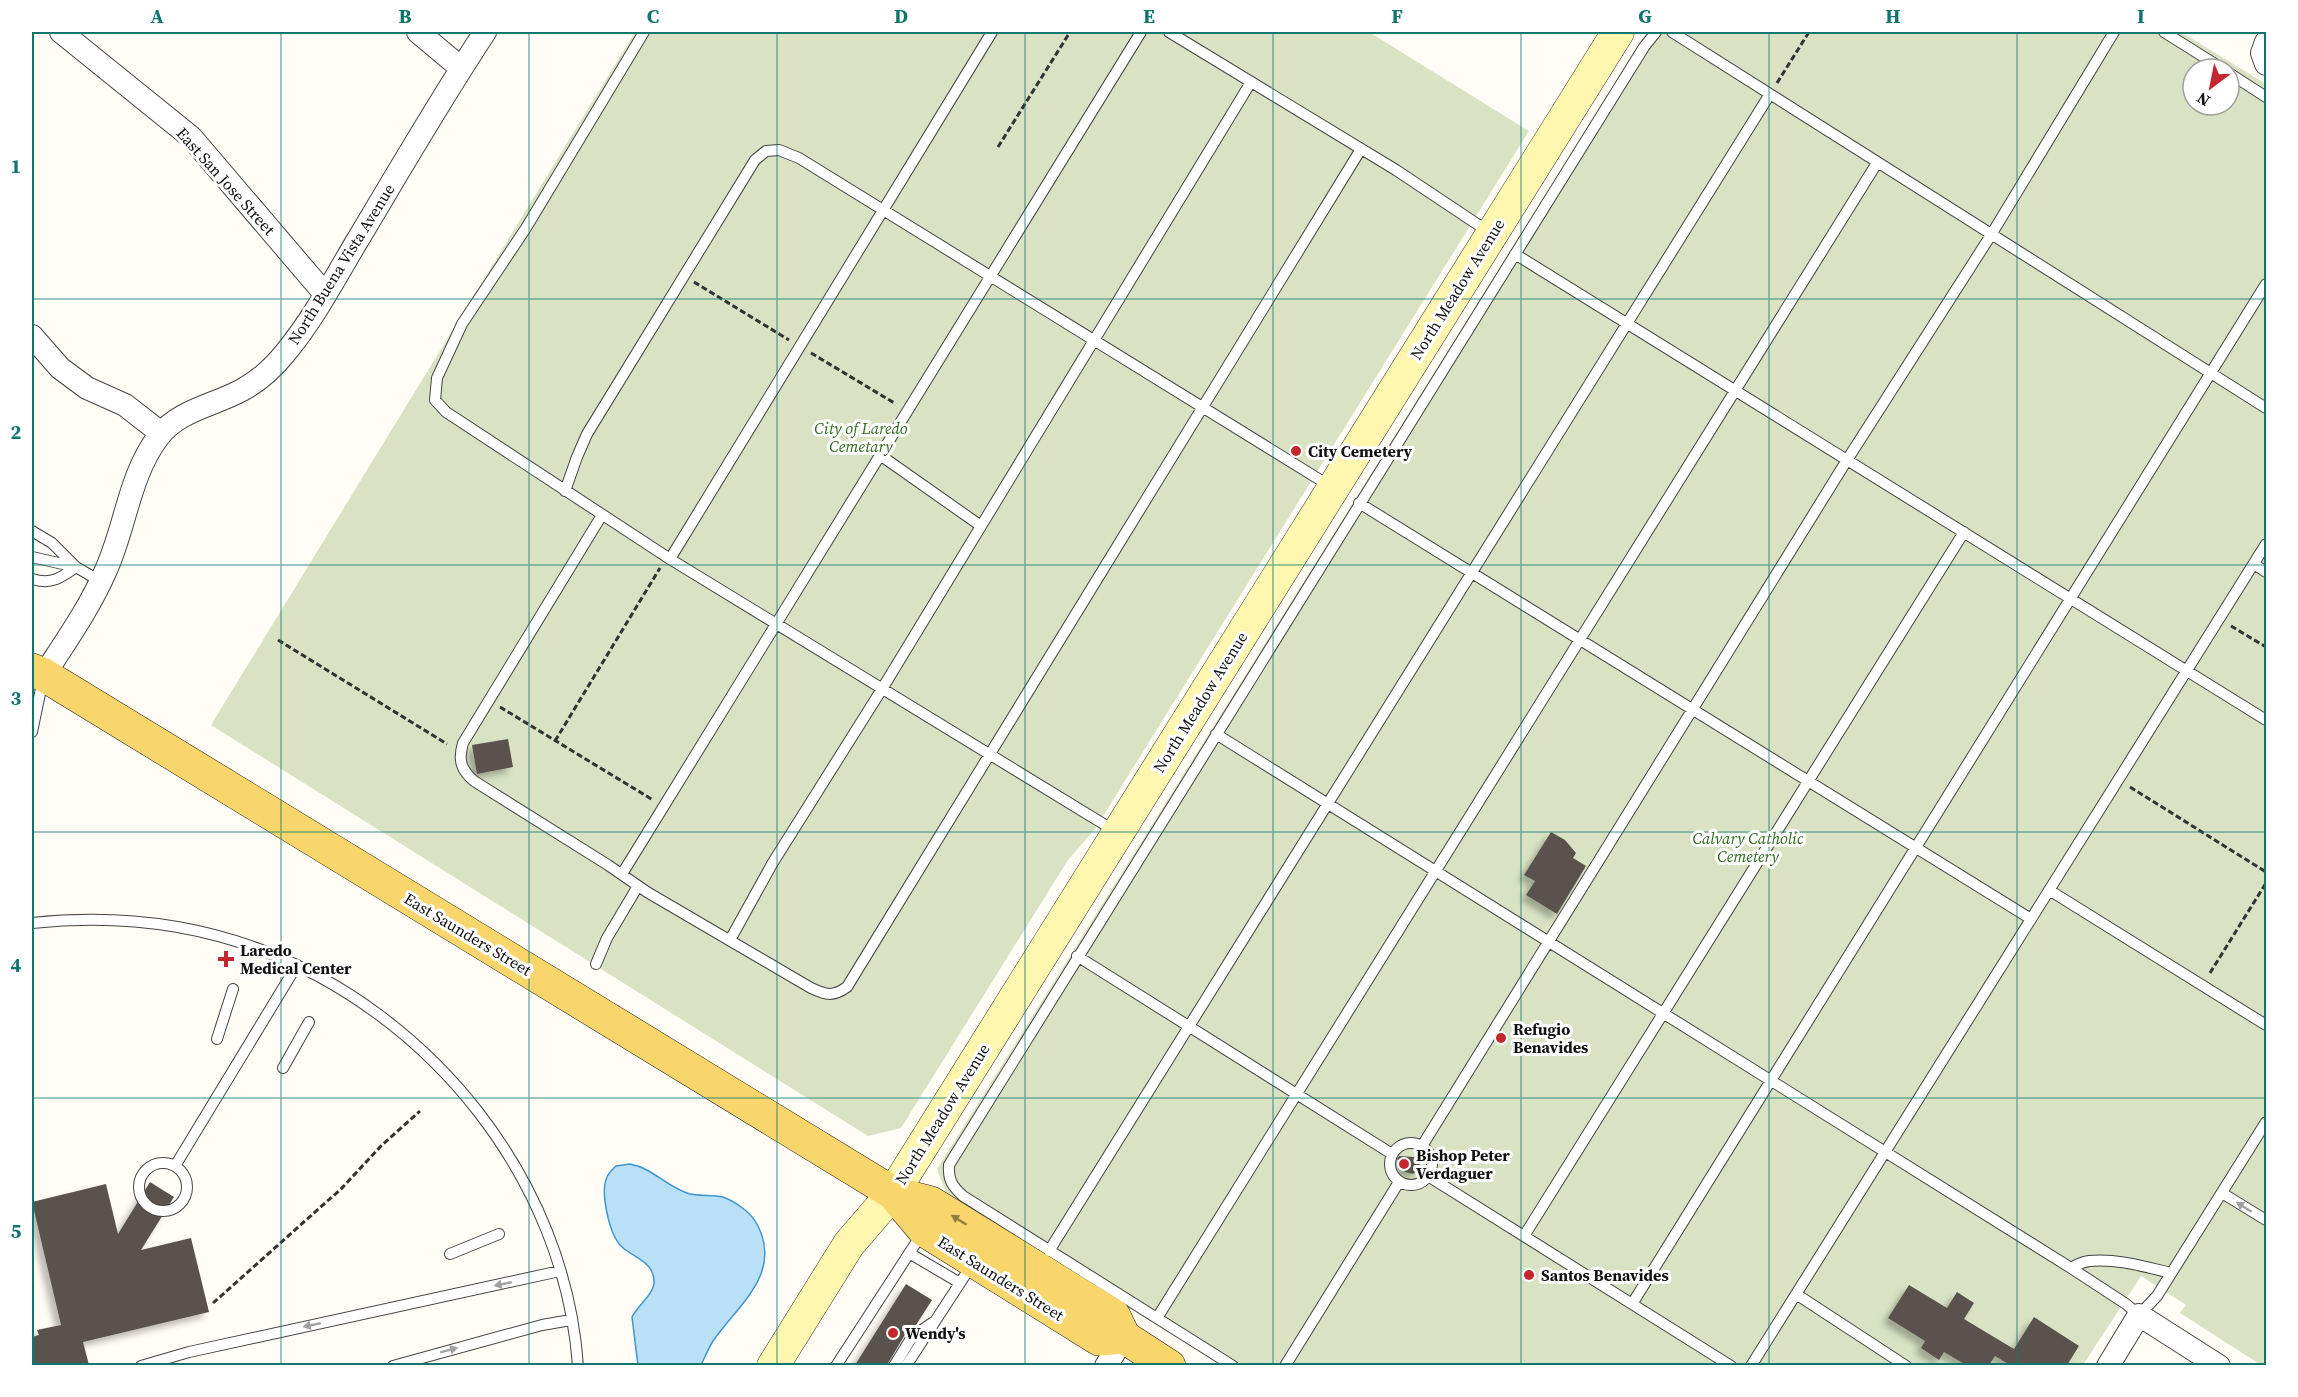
<svg xmlns="http://www.w3.org/2000/svg" width="2298" height="1397" font-family="'Source Serif 4',serif">
<style>
.cemetery{fill:#d9e3c4;fill-rule:evenodd}
.water{fill:#b9e0f7;stroke:#3f96cf;stroke-width:1.5}
.building{fill:#5a524d;filter:url(#shadow)}
.lines{fill:none;stroke-linecap:round;stroke-linejoin:round}
.lane-casing{stroke:#444;stroke-width:12}
.street-casing{stroke:#444;stroke-width:24}
.secondary-casing{stroke:#333;stroke-width:33}
.primary-casing{stroke:#222;stroke-width:34}
.path{stroke:#333;stroke-width:3;stroke-dasharray:6 3;stroke-linecap:butt}
.lane{stroke:#fff;stroke-width:10}
.street{stroke:#fff;stroke-width:22}
.secondary{stroke:#fff6b0;stroke-width:32}
.primary{stroke:#f9d66b;stroke-width:33}
.oneway{fill:#a0a0a0}
.oneway2{fill:#917d42}
.grid{fill:none;stroke:#0f766e;stroke-width:1.5;stroke-opacity:0.55}
.poi-dot{fill:#c4262e;stroke:#fff;stroke-width:2}
.labels{text-anchor:middle;stroke-width:6;stroke-linejoin:round;paint-order:stroke}
.street-label{font-size:16px;fill:#111;stroke:#fff}
.park-label{font-size:16px;font-style:italic;fill:#2f6b1f;stroke:#fff}
.poi-label{font-size:16px;font-weight:bold;fill:#111;stroke:#fff;text-anchor:start}
.neatline{fill:none;stroke:#0f766e;stroke-width:2}
.grid-label{font-size:20px;text-anchor:middle;font-weight:bold;fill:#0f766e}
</style>
<defs>
<filter id="shadow"><feDropShadow dx="-5.5" dy="5.5" stdDeviation="3" flood-color="#0004"/></filter>
</defs>
<rect width="100%" height="100%" fill="#fffdf5"/>
<path class="cemetery" d="M635 32H1369L1529 131 1095 829 1068 860 901 1128 868 1136 211 725Z
M1647 32H2181L2266 84V1365H2261L2180 1313 2186 1305 2141 1276 2083 1365H1222L947 1195 937 1169ZM2193 69H2229V105H2193Z"/>
<path class="water" d="M630 1164C652 1168 666 1186 687 1193 698 1197 712 1194 723 1197 736 1202 752 1213 758 1226 782 1274 738 1305 713 1341 708 1349 705 1357 701 1365H638L632 1317C637 1306 653 1295 654 1283 655 1262 634 1258 622 1247 609 1235 600 1192 607 1177 609 1172 613 1169 616 1166Z"/>
<path class="building" d="M508 739 513 767 477 774 472 745Z
M1551 832 1565 840 1576 853 1573 858 1586 866 1557 914 1526 895 1535 881 1524 875Z
M1399 1156 1414 1157 1420 1164 1418 1170 1413 1174 1405 1172 1397 1159Z
M150 1182 174 1197 141 1250 191 1238 209 1312 83 1342 89 1365H32V1337L39 1335 37 1330 61 1325 32 1202 106 1184 118 1234Z
M906 1284 932 1300 916 1325 906 1333 887 1365H855Z
M1909 1285 1947 1308 1957 1292 1974 1303 1964 1319 2014 1349 2034 1317 2079 1346 2067 1365H2010L1995 1356 1989 1365H1966L1944 1352 1939 1360 1921 1348 1925 1341 1888 1318Z"/>
<g class="lines">
<defs>
<path id="lane" d="M644 32 526 228 462 324 437 378 435 400 446 412 670 559 1115 831
M1169 32 1396 170 1489 232
M1672 32 2266 408
M2164 32 2223 69
M2229 73 2266 97
M1515 254 2266 720
M880 455 981 526
M565 491 577 457 587 434 755 160 766 151 779 150 799 158 1330 486
M1359 503 2031 919
M602 515 463 743C458 760 461 770 474 781L608 865 647 892 811 988C826 995 833 997 847 987L1361 149
M32 531 52 543 76 567 100 581
M32 557 76 567
M670 559 992 32
M2254 564 2266 572
M32 579C51 585 61 578 76 567
M32 732 43 679
M1216 734 2071 1268 2126 1304 2139 1315 2157 1296 2266 1122
M622 874 1141 32
M2049 890 2266 1025
M32 923C108 915 186 922 259 949 431 1014 565 1179 578 1366
M730 940 772 864 882 689 1251 82
M1077 956 1392 1154
M596 964 607 938 638 886
M217 1039 233 989
M283 1068 309 1022
M1390 1164a21 21 0 1 1 42 0a21 21 0 1 1-42 0Z
M1422 1146 1847 460 1991 235 2114 32
M139 1187a24 24 0 1 1 48 0a24 24 0 1 1-48 0Z
M175 1166 297 965
M1428 1176 1731 1366
M2222 1193 2266 1220
M1524 1236 1964 532
M1049 1251 1770 94
M909 1253 960 1283
M450 1254 499 1234
M2071 1268C2076 1265 2083 1262 2089 1261 2116 1258 2146 1267 2171 1273
M1796 1294 1906 1366
M1632 1304 2266 284
M1157 1318 1877 163
M141 1366 189 1352 560 1271
M393 1366 542 1325 571 1320
M836 1366 923 1232
M894 1366 912 1337 932 1323
M906 1366 973 1263
M1233 1366 963 1196C952 1186 948 1180 949 1165L1644 47 1656 32
M1285 1366 1399 1182
M1751 1366 2266 544"/>
<path id="street" d="M61 32 191 137 325 294
M418 32 461 68
M2266 42 2262 53 2266 64
M32 336 60 368 87 388 125 405 161 433
M44 675C66 641 90 607 106 570 126 526 129 475 159 436 179 410 215 405 242 390 259 381 274 367 286 352 314 318 335 278 357 241 399 171 440 100 485 32
M1106 1366 1124 1337
M2108 1366 2139 1315 2219 1366"/>
<path id="secondary" d="M773 1366 849 1244 893 1193 1618 32"/>
<path id="primary" d="M32 670 44 675 893 1193 931 1203 1114 1316 1124 1337 1169 1366
M893 1193 924 1230 1099 1339 1124 1337"/>
</defs>
<use href="#lane" class="lane-casing"/>
<use href="#street" class="street-casing"/>
<use href="#secondary" class="secondary-casing"/>
<use href="#primary" class="primary-casing"/>
<path class="path" d="M1777 83 1809 32
M998 147 1070 32
M694 282 789 340
M811 353 896 404
M2231 626 2266 647
M278 640 447 744
M500 707 653 800
M555 741 660 568
M2130 787 2266 872
M2210 973 2266 883
M213 1303 341 1189 381 1146 420 1111"/>
<use href="#lane" class="lane"/>
<use href="#street" class="street"/>
<use href="#secondary" class="secondary"/>
<use href="#primary" class="primary"/>
</g>
<defs><path id="oneway-solid" d="M-6-.8H1V-3.2L6.5 0L1 3.2V.8H-6Z" transform="scale(1.5)"/></defs>
<g class="oneway">
<use href="#oneway-solid" transform="translate(2244 1207) rotate(-148)"/>
<use href="#oneway-solid" transform="translate(503 1284) rotate(168)"/>
<use href="#oneway-solid" transform="translate(312 1325) rotate(168)"/>
<use href="#oneway-solid" transform="translate(449 1350) rotate(-15)"/>
</g>
<use class="oneway2" href="#oneway-solid" transform="translate(959 1220) rotate(-148)"/>
<path class="grid" d="M281 32V1366M529 32V1366M777 32V1366M1025 32V1366M1273 32V1366M1521 32V1366M1769 32V1366M2017 32V1366M32 299H2266M32 565H2266M32 832H2266M32 1098H2266"/>
<g class="poi-dot">
<circle cx="1296" cy="451" r="6"/>
<path d="M223 950h6v6h6v6h-6v6h-6v-6h-6v-6h6z"/>
<circle cx="1501" cy="1038" r="6"/>
<circle cx="1404" cy="1164" r="6"/>
<circle cx="1529" cy="1275" r="6"/>
<circle cx="893" cy="1333" r="6"/>
</g>
<g class="labels">
<g class="street-label">
<text transform="translate(226 181) rotate(48)" y="6">East San Jose Street</text>
<text transform="translate(341 264) rotate(-58)" y="6">North Buena Vista Avenue</text>
<text transform="translate(1457 289) rotate(-58)" y="6">North Meadow Avenue</text>
<text transform="translate(1200 702) rotate(-58)" y="6">North Meadow Avenue</text>
<text transform="translate(468 934) rotate(31)" y="6">East Saunders Street</text>
<text transform="translate(942 1114) rotate(-58)" y="6">North Meadow Avenue</text>
<text transform="translate(1001 1278) rotate(32)" y="6">East Saunders Street</text>
</g>
<g class="park-label">
<text x="861" y="434">City of Laredo<tspan x="861" dy="18">Cemetary</tspan></text>
<text x="1748" y="844">Calvary Catholic<tspan x="1748" dy="18">Cemetery</tspan></text>
</g>
<g class="poi-label">
<text x="1308" y="457">City Cemetery</text>
<text x="240" y="956">Laredo<tspan x="240" dy="18">Medical Center</tspan></text>
<text x="1513" y="1035">Refugio<tspan x="1513" dy="18">Benavides</tspan></text>
<text x="1416" y="1161">Bishop Peter<tspan x="1416" dy="18">Verdaguer</tspan></text>
<text x="1541" y="1281">Santos Benavides</text>
<text x="905" y="1339">Wendy's</text>
</g>
</g>
<rect width="2298" height="1397" fill="none" stroke="#ffffff" stroke-width="66"/>
<g transform="translate(2211 87) rotate(212)"><circle r="28" fill="#ffffff" stroke="#a0a0a0" stroke-width="1.5"/>
<path d="M0-4.5L10 22L0 15L-10 22Z" fill="#c4262e"/>
<text y="-9" font-size="16" font-weight="bold" text-anchor="middle" fill="#111111">N</text>
</g>
<rect x="33" y="33" width="2232" height="1331" class="neatline"/>
<g class="grid-label">
<text x="157" y="23">A</text>
<text x="405" y="23">B</text>
<text x="653" y="23">C</text>
<text x="901" y="23">D</text>
<text x="1149" y="23">E</text>
<text x="1397" y="23">F</text>
<text x="1645" y="23">G</text>
<text x="1893" y="23">H</text>
<text x="2141" y="23">I</text>
<text x="16" y="173">1</text>
<text x="16" y="439">2</text>
<text x="16" y="705">3</text>
<text x="16" y="972">4</text>
<text x="16" y="1238">5</text>
</g>
</svg>
